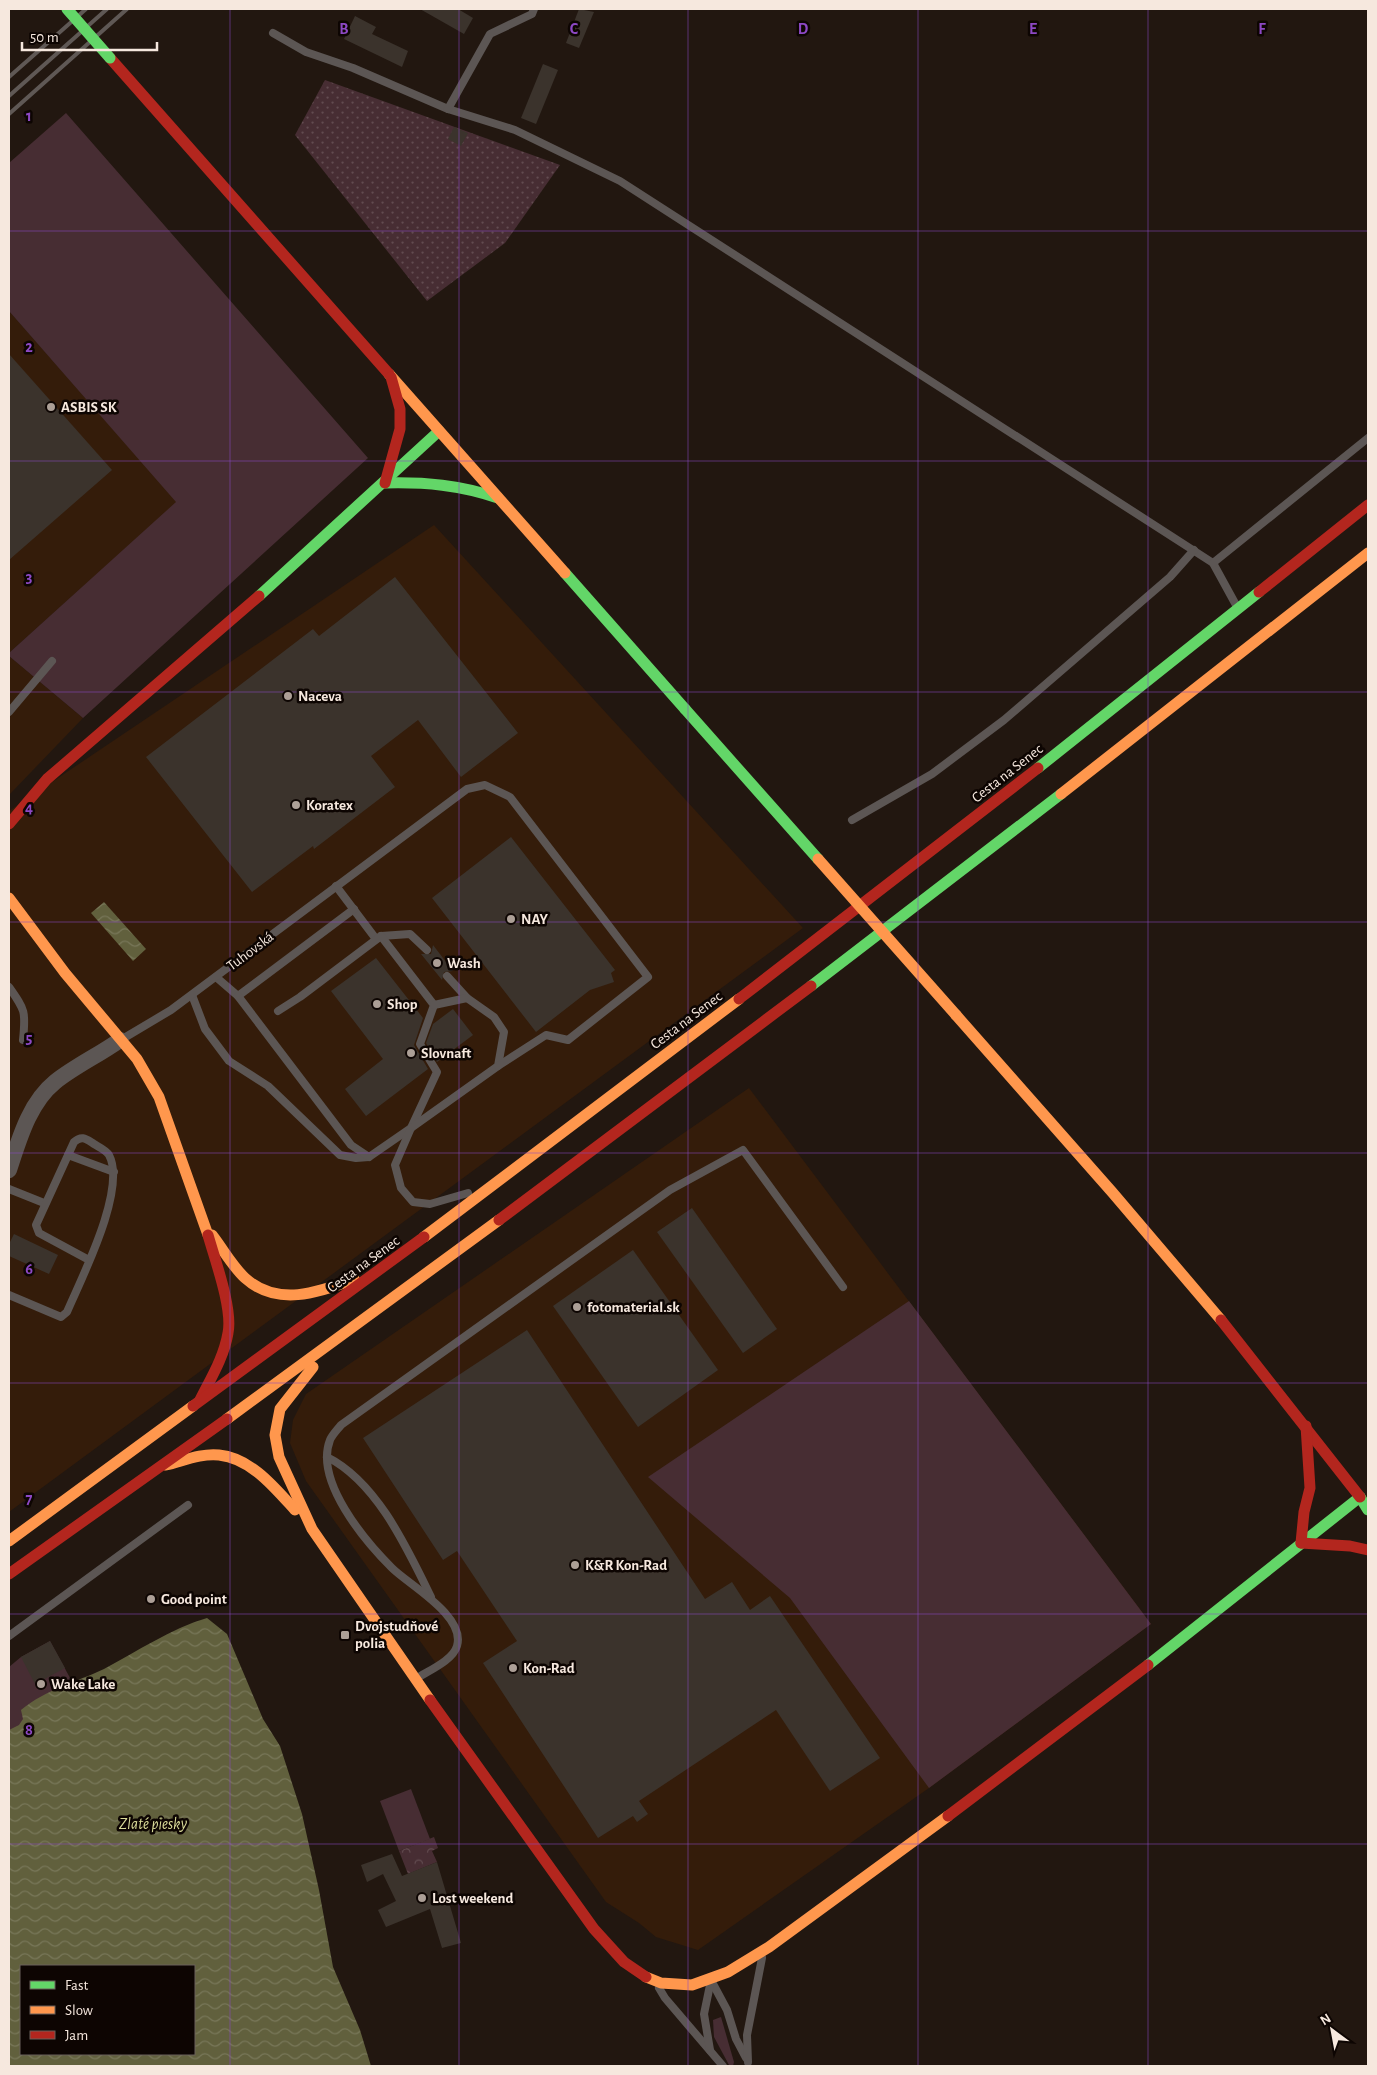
<svg xmlns="http://www.w3.org/2000/svg" width="1377" height="2075" font-family="'Alegreya Sans',sans-serif">
  <style>
    .built { fill: #341c0a }
    .grass { fill: #472d33 }
    .park { fill: url(#park-crowns) }
    .garden { fill: url(#garden-dots) }
    .water { fill: url(#water-waves); fill-rule: evenodd }
    .building { fill: #3b332c }
    .lines { fill: none; stroke-linecap: round; stroke-linejoin: round }
    .lane { stroke: #5c5654; stroke-width: 8 }
    .street { stroke: #5c5654; stroke-width: 16 }
    .fast { stroke: #63d668; stroke-width: 11 }
    .slow { stroke: #ff974d; stroke-width: 11 }
    .jam { stroke: #b3261e; stroke-width: 11 }
    .rail { stroke: #5f5855; stroke-width: 4 }
    .fast-bridge { stroke: #63d668; stroke-width: 11 }
    .slow-bridge { stroke: #ff974d; stroke-width: 11 }
    .grid { fill: none; stroke: #8d48c4; stroke-width: 1; stroke-opacity: 0.55 }
    .poi-dot { fill: #ac9f96; stroke: #0d0502; stroke-width: 2 }
    .labels { text-anchor: middle; stroke-width: 5; stroke-linejoin: round; paint-order: stroke }
    .poi-label { font-size: 15px; font-weight: bold; fill: #f6e8de; stroke: #0d0502; text-anchor: start }
    .street-label { font-size: 15px; fill: #f6e8de; stroke: #0d0502 }
    .water-label { font-size: 16px; font-style: italic; fill: #dbdc9a; stroke: #0d0502 }
    .grid-label { font-size: 16px; text-anchor: middle; font-weight: bold; fill: #8d48c4; stroke: #0d0502; stroke-width: 5; stroke-linejoin: round; paint-order: stroke }
  </style>
  <defs>
    <pattern id="park-crowns" width="20" height="18" patternUnits="userSpaceOnUse" patternTransform="scale(1.25)"><rect width="20" height="18" fill="#472d33"/><path d="M2 6a3 3 0 1 1 6 0M12 15a3 3 0 1 1 6 0" fill="none" stroke="#624b50"/></pattern>
    <pattern id="garden-dots" width="8" height="8" patternUnits="userSpaceOnUse" patternTransform="scale(1.25)"><rect width="8" height="8" fill="#472d33"/><path d="M2 2h.1M6 6h.1" fill="none" stroke="#624b50" stroke-width="1.8" stroke-linecap="round"/></pattern>
    <pattern id="water-waves" width="16" height="10" patternUnits="userSpaceOnUse" patternTransform="scale(1.25)"><rect width="16" height="10" fill="#61603d"/><path d="M0 5q4-4 8 0t8 0" fill="none" stroke="#787759"/></pattern>
  </defs>
  <rect width="100%" height="100%" fill="#221710"/>
  <g class="built">
    <path d="M 9,311 L 177,502 L 9,653 Z"/>
    <path d="M 434,525 L 803,928 L 9,1512 L 9,811 Z"/>
    <path d="M 9,656 L 83,718 L 9,795 Z"/>
    <path d="M 749,1088 L 1151,1624 L 929,1788 L 698,1950 L 656,1937 L 639,1923 L 606,1902 L 306,1481 L 290,1443 L 293,1420 L 306,1394 Z"/>
  </g>
  <g class="grass">
    <path d="M 66,113 L 368,458 L 83,718 L 9,656 L 9,653 L 176,502 L 9,311 L 9,163 Z"/>
    <path d="M 909,1301 L 1151,1624 L 929,1788 L 790,1598 L 648,1477 Z"/>
    <path d="M 50,1641 L 82,1700 L 9,1743 L 9,1667 L 21,1657 Z"/>
    <path d="M 411,1789 L 430,1839 L 399,1851 L 380,1801 Z"/>
    <path d="M 721,2017 L 734,2062 L 733,2066 L 729,2065 L 714,2037 L 713,2020 Z"/>
  </g>
  <path class="park" d="M 434,1837 L 438,1848 L 432,1851 L 437,1862 L 408,1874 L 399,1851 Z"/>
  <path class="garden" d="M 325,80 L 560,165 L 505,243 L 427,301 L 295,135 Z"/>
  <g class="water">
    <path d="M 104,902 L 146,949 L 133,961 L 91,913 Z"/>
    <path d="M 207,1618 L 227,1634 L 263,1719 L 280,1746 L 302,1814 L 319,1890 L 333,1967 L 360,2030 L 371,2066 L 9,2066 L 9,1730 L 19,1725 L 23,1719 L 21,1710 C 47,1689 74,1683 104,1669 C 138,1651 170,1629 207,1618 ZM 21,1966 L 194,1966 L 194,2054 L 21,2054 Z"/>
  </g>
  <g class="building">
    <path d="M 420,9 L 458,9 L 473,18 L 464,34 Z"/>
    <path d="M 579,9 L 594,12 L 579,48 L 566,43 Z"/>
    <path d="M 355,16 L 376,27 L 372,34 L 408,51 L 402,67 L 344,39 Z"/>
    <path d="M 543,64 L 558,70 L 536,124 L 521,118 Z"/>
    <path d="M 454,127 L 468,133 L 461,146 L 448,139 Z"/>
    <path d="M 9,354 L 112,470 L 9,560 Z"/>
    <path d="M 395,577 L 518,733 L 461,777 L 418,720 L 371,756 L 395,787 L 314,849 L 313,846 L 252,892 L 146,757 L 313,629 L 319,636 Z"/>
    <path d="M 511,837 L 615,970 L 611,973 L 614,982 L 590,990 L 536,1032 L 432,898 Z"/>
    <path d="M 433,945 L 453,971 L 444,972 L 442,980 L 421,954 L 431,954 Z"/>
    <path d="M 376,958 L 423,1018 L 414,1045 L 428,1069 L 366,1116 L 345,1089 L 383,1059 L 331,991 Z"/>
    <path d="M 453,1009 L 473,1035 L 437,1062 L 426,1043 L 433,1024 Z"/>
    <path d="M 692,1208 L 777,1329 L 743,1353 L 657,1232 Z"/>
    <path d="M 14,1234 L 58,1255 L 49,1274 L 9,1256 L 9,1244 Z"/>
    <path d="M 633,1250 L 718,1370 L 638,1427 L 553,1306 Z"/>
    <path d="M 527,1330 L 705,1599 L 732,1582 L 750,1610 L 770,1596 L 880,1758 L 830,1791 L 776,1710 L 639,1801 L 648,1814 L 637,1822 L 633,1816 L 598,1838 L 483,1663 L 517,1641 L 457,1551 L 443,1560 L 363,1438 Z"/>
    <path d="M 50,1641 L 65,1668 L 35,1684 L 21,1657 Z"/>
    <path d="M 392,1854 L 402,1876 L 437,1862 L 461,1943 L 442,1948 L 430,1909 L 386,1927 L 378,1910 L 396,1901 L 383,1874 L 367,1882 L 361,1865 Z"/>
  </g>
  <g class="lines">
    <g class="lane">
      <path d="M 273,33 L 306,52 L 353,68 L 448,109 L 515,130 L 620,181 L 1213,563 L 1236,605"/>
      <path d="M 448,109 L 490,34 L 532,14 L 534,9"/>
      <path d="M 1213,563 L 1368,438"/>
      <path d="M 9,712 L 52,661"/>
      <path d="M 852,820 L 932,774 L 1004,720 L 1170,577 L 1194,550"/>
      <path d="M 336,886 L 376,939"/>
      <path d="M 381,936 L 410,934 L 427,950"/>
      <path d="M 447,976 L 467,998"/>
      <path d="M 216,977 L 238,996 L 354,909"/>
      <path d="M 9,987 C 25,1010 26,1011 23,1040"/>
      <path d="M 192,995 L 205,1029 L 229,1061 L 268,1086 L 340,1155 L 356,1158 L 369,1157 L 411,1128 L 437,1072 L 420,1044 L 434,1005 L 381,936 L 300,997 L 278,1011"/>
      <path d="M 238,996 L 351,1145 L 369,1157"/>
      <path d="M 434,1005 L 467,998 L 494,1017 L 504,1032 L 498,1066 L 411,1128 L 395,1165 L 401,1188 L 413,1202 L 430,1204 L 468,1193"/>
      <path d="M 124,1038 L 171,1010 L 467,789 L 485,785 L 510,797 L 648,977 L 568,1040 L 546,1035 L 498,1066"/>
      <path d="M 68,1155 L 114,1172"/>
      <path d="M 9,1189 L 44,1203"/>
      <path d="M 9,1295 L 61,1317 L 67,1312 C 82,1277 127,1189 109,1155 C 106,1150 99,1147 94,1144 C 86,1139 82,1135 74,1142 L 36,1225 L 39,1233 L 89,1260"/>
      <path d="M 327,1457 C 377,1482 407,1548 431,1597"/>
      <path d="M 9,1636 L 188,1505"/>
      <path d="M 419,1677 C 430,1670 453,1660 457,1646 C 466,1616 409,1585 392,1568 C 365,1541 314,1481 330,1440 C 332,1435 338,1429 341,1425 L 670,1190 L 743,1150 L 843,1287"/>
      <path d="M 712,1982 L 727,2010 L 736,2039 L 746,2058"/>
      <path d="M 659,1988 L 665,1998 L 723,2066"/>
      <path d="M 710,2050 L 704,2014 L 710,1985"/>
      <path d="M 748,2062 L 747,2035 L 762,1958"/>
    </g>
    <path class="street" d="M 9,1170 C 19,1140 29,1103 55,1082 C 75,1066 99,1055 120,1040"/>
    <g class="fast">
      <path d="M 385,483 C 425,482 460,485 498,498"/>
      <path d="M 565,573 L 685,709"/>
      <path d="M 259,596 L 439,431"/>
      <path d="M 1038,768 L 1259,592"/>
      <path d="M 811,986 L 1061,794"/>
      <path d="M 1360,1497 L 1368,1510"/>
      <path d="M 1148,1665 L 1360,1497"/>
    </g>
    <g class="slow">
      <path d="M 389,374 L 565,573"/>
      <path d="M 1061,794 L 1368,553"/>
      <path d="M 9,898 L 65,973 L 137,1059 L 159,1097 L 208,1235"/>
      <path d="M 956,1015 L 1112,1192 L 1221,1320"/>
      <path d="M 212,1235 C 223,1249 232,1266 245,1278 C 277,1307 318,1293 354,1279"/>
      <path d="M 424,1237 L 739,999"/>
      <path d="M 313,1367 L 280,1409 L 275,1435 L 279,1457 L 312,1529 L 430,1700"/>
      <path d="M 227,1419 L 499,1220"/>
      <path d="M 166,1465 C 183,1461 201,1453 219,1455 C 251,1458 275,1488 295,1510"/>
      <path d="M 9,1541 L 193,1406"/>
      <path d="M 646,1977 L 661,1983 L 692,1985 L 728,1972 L 769,1947 L 948,1816"/>
    </g>
    <g class="jam">
      <path d="M 110,58 L 389,374"/>
      <path d="M 385,483 L 400,429 L 400,409 L 391,377"/>
      <path d="M 1259,592 L 1368,505"/>
      <path d="M 9,824 L 47,779 L 259,596"/>
      <path d="M 739,999 L 1038,768"/>
      <path d="M 499,1220 L 811,986"/>
      <path d="M 1221,1320 L 1360,1497"/>
      <path d="M 200,1400 C 211,1378 224,1357 228,1333 C 233,1309 215,1260 208,1235"/>
      <path d="M 193,1406 L 424,1237"/>
      <path d="M 1301,1543 L 1304,1512 L 1310,1488 L 1306,1426"/>
      <path d="M 1301,1543 L 1350,1546 L 1368,1550"/>
      <path d="M 9,1574 L 227,1419"/>
      <path d="M 430,1700 L 594,1929 L 624,1962 L 646,1977"/>
      <path d="M 948,1816 L 1148,1665"/>
    </g>
    <g class="rail">
      <path d="M 9,77 L 86,9"/>
      <path d="M 9,96 L 107,9"/>
      <path d="M 9,114 L 127,9"/>
    </g>
    <g class="fast-bridge">
      <path d="M 67,9 L 110,58"/>
      <path d="M 685,709 L 818,859"/>
    </g>
    <path class="slow-bridge" d="M 818,859 L 956,1015"/>
  </g>
  <path class="grid" d="M 230,9 L 230,2066M 459,9 L 459,2066M 688,9 L 688,2066M 918,9 L 918,2066M 1148,9 L 1148,2066M 9,231 L 1368,231M 9,461 L 1368,461M 9,692 L 1368,692M 9,922 L 1368,922M 9,1153 L 1368,1153M 9,1383 L 1368,1383M 9,1614 L 1368,1614M 9,1844 L 1368,1844"/>
  <g class="poi-dot">
    <circle cx="51" cy="407" r="5"/>
    <circle cx="288" cy="696" r="5"/>
    <circle cx="296" cy="805" r="5"/>
    <circle cx="511" cy="919" r="5"/>
    <circle cx="437" cy="963" r="5"/>
    <circle cx="377" cy="1004" r="5"/>
    <circle cx="411" cy="1053" r="5"/>
    <circle cx="577" cy="1307" r="5"/>
    <circle cx="575" cy="1565" r="5"/>
    <circle cx="151" cy="1599" r="5"/>
    <rect x="340" y="1630" width="10" height="10" rx="2.5"/>
    <circle cx="513" cy="1668" r="5"/>
    <circle cx="41" cy="1684" r="5"/>
    <circle cx="422" cy="1898" r="5"/>
  </g>
  <g class="labels">
    <g class="poi-label">
      <text x="61" y="412">ASBIS SK</text>
      <text x="298" y="701">Naceva</text>
      <text x="306" y="810">Koratex</text>
      <text x="521" y="924">NAY</text>
      <text x="447" y="968">Wash</text>
      <text x="387" y="1009">Shop</text>
      <text x="421" y="1058">Slovnaft</text>
      <text x="587" y="1312">fotomaterial.sk</text>
      <text x="585" y="1570">K&amp;R Kon-Rad</text>
      <text x="161" y="1604">Good point</text>
      <text x="355" y="1631">Dvojstudňové<tspan x="355" dy="17">polia</tspan></text>
      <text x="523" y="1673">Kon-Rad</text>
      <text x="51" y="1689">Wake Lake</text>
      <text x="432" y="1903">Lost weekend</text>
    </g>
    <g class="street-label">
      <text transform="translate(1007 773) rotate(-38)" y="5">Cesta na Senec</text>
      <text transform="translate(250 951) rotate(-37)" y="5">Tuhovská</text>
      <text transform="translate(686 1020) rotate(-37)" y="5">Cesta na Senec</text>
      <text transform="translate(363 1264) rotate(-36)" y="5">Cesta na Senec</text>
    </g>
    <g class="water-label">
      <text x="153" y="1829">Zlaté piesky</text>
    </g>
  </g>
  <g class="grid-label">
    <text x="344" y="34">B</text>
    <text x="574" y="34">C</text>
    <text x="803" y="34">D</text>
    <text x="1033" y="34">E</text>
    <text x="1262" y="34">F</text>
    <text x="29" y="121">1</text>
    <text x="29" y="352">2</text>
    <text x="29" y="582">3</text>
    <text x="29" y="813">4</text>
    <text x="29" y="1043">5</text>
    <text x="29" y="1274">6</text>
    <text x="29" y="1504">7</text>
    <text x="29" y="1735">8</text>
  </g>
  <rect width="1377" height="2075" fill="none" stroke="#f6e8de" stroke-width="20"/>
  <rect x="20" y="1965" width="175" height="90" fill="#0d0502" stroke="#6a605a"/>
  <rect x="30" y="1981" width="25" height="8" fill="#63d668" stroke="#6a605a"/>
  <text x="65" y="1990" font-size="15" fill="#f6e8de">Fast</text>
  <rect x="30" y="2006" width="25" height="8" fill="#ff974d" stroke="#6a605a"/>
  <text x="65" y="2015" font-size="15" fill="#f6e8de">Slow</text>
  <rect x="30" y="2031" width="25" height="8" fill="#b3261e" stroke="#6a605a"/>
  <text x="65" y="2040" font-size="15" fill="#f6e8de">Jam</text>
  <g transform="translate(1332 2030) rotate(328)" stroke="#0d0502" stroke-width="4" paint-order="stroke">
  <path d="M0-4L9 19L0 12L-9 19Z" fill="#f6e8de"/>
  <text y="-8" font-size="14" font-weight="bold" text-anchor="middle" fill="#f6e8de">N</text>
  </g>
  <path d="M22 42v8h135v-8" fill="none" stroke="#f6e8de" stroke-width="2.5"/>
  <text x="30" y="42" font-size="15" fill="#f6e8de" stroke="#0d0502" stroke-width="4" paint-order="stroke">50 m</text>
</svg>
